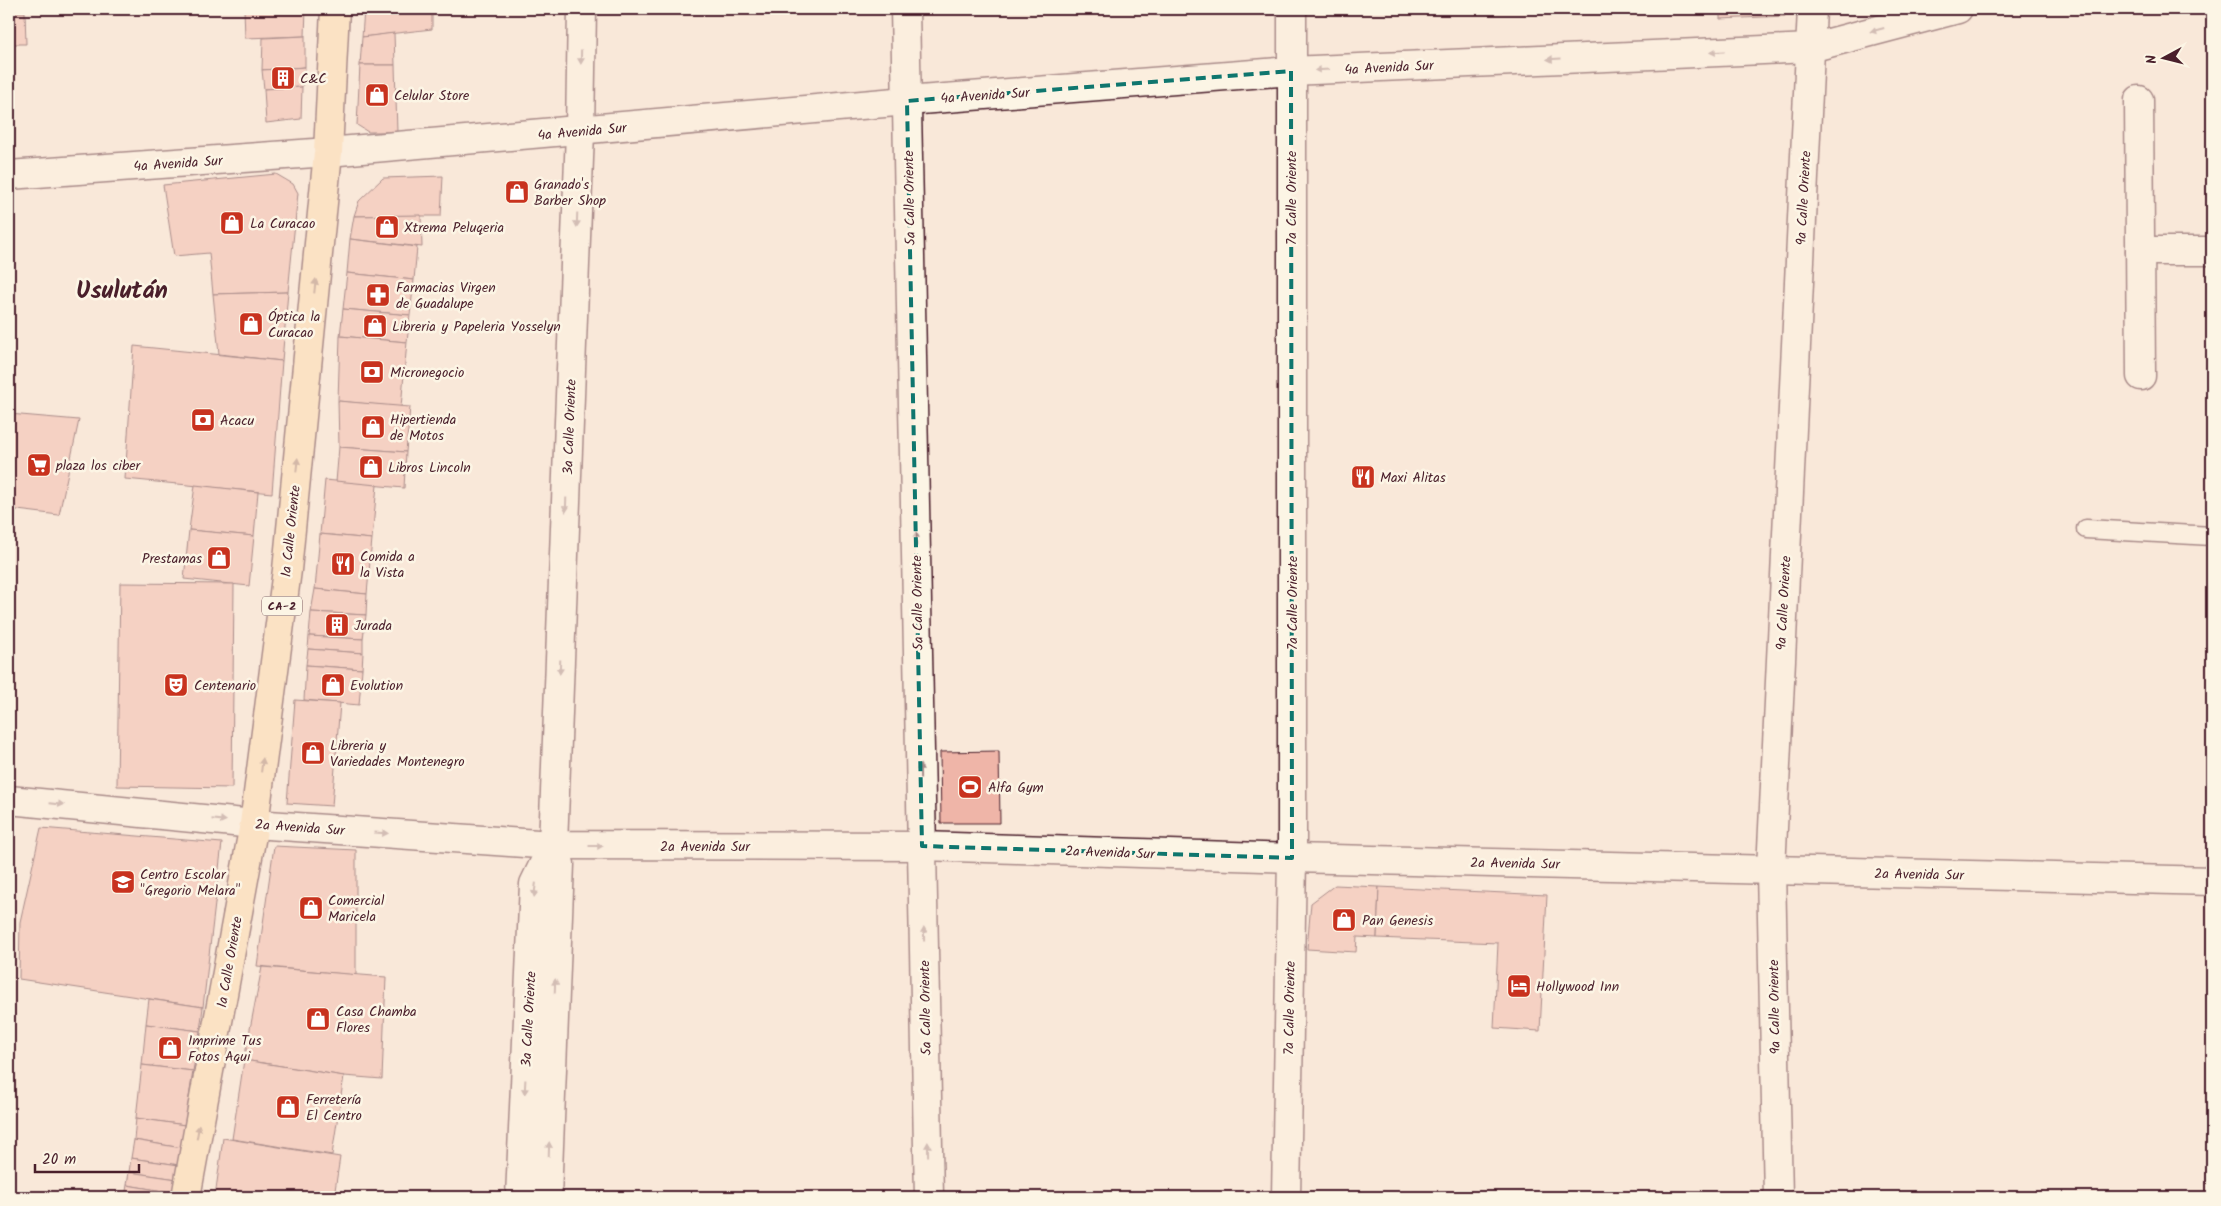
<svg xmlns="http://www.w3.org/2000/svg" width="2221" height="1206" font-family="Kalam,sans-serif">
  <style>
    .building { fill: #efb5a8; stroke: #4a1f2b }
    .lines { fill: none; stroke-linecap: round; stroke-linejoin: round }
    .lane-casing { stroke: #4a1f2b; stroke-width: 21 }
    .street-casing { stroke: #4a1f2b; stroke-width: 31 }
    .secondary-casing { stroke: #4a1f2b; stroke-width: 31 }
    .primary-casing { stroke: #4a1f2b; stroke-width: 31 }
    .lane { stroke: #fcf5e5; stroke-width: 18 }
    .street { stroke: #fcf5e5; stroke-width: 28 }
    .secondary { stroke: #fcf5e5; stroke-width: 28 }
    .primary { stroke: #fddcac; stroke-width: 28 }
    .oneway { fill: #a38a88 }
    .oneway2 { fill: #a47e6c }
    .marked { fill: none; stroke: #0f766e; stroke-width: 4; stroke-dasharray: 10 6; stroke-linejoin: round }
    .labels { text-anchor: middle; stroke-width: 5; stroke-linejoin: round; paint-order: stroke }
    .shield { fill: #fcf5e5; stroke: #7f5f63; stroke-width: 1 }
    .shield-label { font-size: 12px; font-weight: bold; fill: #4a1f2b }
    .street-label { font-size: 14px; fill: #4a1f2b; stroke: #fcf5e5 }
    .poi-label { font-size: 14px; fill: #4a1f2b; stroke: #fcf5e5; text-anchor: start }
    .town-label { font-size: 24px; font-weight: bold; fill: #4a1f2b; stroke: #fcf5e5 }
  </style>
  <rect width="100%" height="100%" fill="#f9e8d9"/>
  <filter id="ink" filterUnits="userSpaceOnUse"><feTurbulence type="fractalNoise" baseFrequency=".02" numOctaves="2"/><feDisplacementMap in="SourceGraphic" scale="10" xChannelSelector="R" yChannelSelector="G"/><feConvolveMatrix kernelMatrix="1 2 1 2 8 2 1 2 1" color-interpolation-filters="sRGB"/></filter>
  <g filter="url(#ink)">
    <g class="building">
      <path d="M 244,9 L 306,9 L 305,36 L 245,38 Z"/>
      <path d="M 364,9 L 432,9 L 432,29 L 362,37 Z"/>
      <path d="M 1720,9 L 1784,9 L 1785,16 L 1720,19 Z"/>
      <path d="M 9,12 L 25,12 L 26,44 L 9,44 Z"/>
      <path d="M 394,33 L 395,65 L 360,65 L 362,37 Z"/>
      <path d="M 305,36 L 305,67 L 262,70 L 263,38 Z"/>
      <path d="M 360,65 L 395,65 L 397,132 L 368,132 L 357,125 Z"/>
      <path d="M 305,67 L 302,87 L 264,89 L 262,70 Z"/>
      <path d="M 302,87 L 301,119 L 266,123 L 264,89 Z"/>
      <path d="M 276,174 L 293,184 L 298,193 L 288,292 L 213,294 L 209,253 L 174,256 L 163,185 Z"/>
      <path d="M 443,176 L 441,216 L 354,216 L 359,201 L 383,178 Z"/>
      <path d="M 421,215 L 422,247 L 350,239 L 354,216 Z"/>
      <path d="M 350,239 L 417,247 L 414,280 L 347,273 Z"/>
      <path d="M 347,273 L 414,280 L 410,315 L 343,309 Z"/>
      <path d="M 288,292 L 282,361 L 219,354 L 213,294 Z"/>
      <path d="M 343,309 L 410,315 L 407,342 L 340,336 Z"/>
      <path d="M 340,336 L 407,342 L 401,407 L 338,401 Z"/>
      <path d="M 134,346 L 282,361 L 272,493 L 125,479 Z"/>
      <path d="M 338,401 L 410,407 L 406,452 L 339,447 Z"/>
      <path d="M 9,414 L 79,420 L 59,515 L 9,509 Z"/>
      <path d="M 339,447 L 406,452 L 404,488 L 336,482 Z"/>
      <path d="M 325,480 L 377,485 L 372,539 L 320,534 Z"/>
      <path d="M 195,485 L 258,492 L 254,536 L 189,530 Z"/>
      <path d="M 189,530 L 254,536 L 249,586 L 184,579 Z"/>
      <path d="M 320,534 L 372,539 L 367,594 L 315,589 Z"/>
      <path d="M 120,583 L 234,584 L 232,788 L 117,786 Z"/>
      <path d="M 315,589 L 367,594 L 366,615 L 311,612 Z"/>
      <path d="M 311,612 L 366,615 L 363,639 L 309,636 Z"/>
      <path d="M 309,636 L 363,639 L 363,653 L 308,649 Z"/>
      <path d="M 308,649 L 363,653 L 362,669 L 306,665 Z"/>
      <path d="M 306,665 L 362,669 L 359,705 L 304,700 Z"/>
      <path d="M 295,700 L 340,703 L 332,806 L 287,803 Z"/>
      <path d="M 999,751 L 1000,823 L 941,823 L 940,752 Z"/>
      <path d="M 41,828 L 222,843 L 203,1007 L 19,979 L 20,922 Z"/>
      <path d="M 274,846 L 356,850 L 356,975 L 257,966 Z"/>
      <path d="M 1335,885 L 1379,887 L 1377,938 L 1357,937 L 1356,952 L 1307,949 L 1311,903 Z"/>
      <path d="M 1379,887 L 1547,895 L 1540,1031 L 1494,1028 L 1498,943 L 1377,938 Z"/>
      <path d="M 262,967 L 386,977 L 382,1079 L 344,1076 L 244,1060 Z"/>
      <path d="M 149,999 L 203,1007 L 200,1031 L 146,1024 Z"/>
      <path d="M 146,1024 L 200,1031 L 193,1071 L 142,1065 Z"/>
      <path d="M 244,1060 L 344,1076 L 332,1155 L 232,1139 Z"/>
      <path d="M 142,1065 L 193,1071 L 185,1125 L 136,1118 Z"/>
      <path d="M 136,1118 L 185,1125 L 182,1148 L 134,1140 Z"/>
      <path d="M 223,1138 L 340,1157 L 334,1197 L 215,1197 Z"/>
      <path d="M 134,1140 L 182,1148 L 179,1165 L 131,1158 Z"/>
      <path d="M 131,1158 L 179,1165 L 177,1179 L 129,1172 Z"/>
      <path d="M 129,1172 L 177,1179 L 175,1193 L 127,1185 Z"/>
      <path d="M 127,1185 L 175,1193 L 174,1197 L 125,1197 Z"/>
    </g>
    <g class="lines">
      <defs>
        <path id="lane" d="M 2086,529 L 2212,536"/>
        <g id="street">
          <path d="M 2139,100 L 2141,376"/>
          <path d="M 9,175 L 328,152 L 907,101 L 1291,71 L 1810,48 L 1958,9"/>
          <path d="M 2140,251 L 2212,251"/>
          <path d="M 1771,870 L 1812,9"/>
          <path d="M 520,1197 L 534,884 L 553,845"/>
          <path d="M 547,1197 L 560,864 L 553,845 L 580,132 L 582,9"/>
          <path d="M 1286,1197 L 1292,858 L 1292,9"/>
        </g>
        <g id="secondary">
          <path d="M 905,9 L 929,1197"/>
          <path d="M 9,800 L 254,824 L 553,845 L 922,846 L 1292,858 L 2212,881"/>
          <path d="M 1771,870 L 1778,1197"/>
        </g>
        <path id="primary" d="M 186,1197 L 254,824 L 287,570 L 328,152 L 335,9"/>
      </defs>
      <use href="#lane" class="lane-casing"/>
      <use href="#street" class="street-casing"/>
      <use href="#secondary" class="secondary-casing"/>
      <use href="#primary" class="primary-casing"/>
      <use href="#lane" class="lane"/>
      <use href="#street" class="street"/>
      <use href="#secondary" class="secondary"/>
      <use href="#primary" class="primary"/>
    </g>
    <defs><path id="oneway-solid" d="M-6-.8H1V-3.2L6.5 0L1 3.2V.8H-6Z" transform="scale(1.25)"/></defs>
    <g class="oneway">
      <use href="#oneway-solid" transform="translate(1877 30) rotate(165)"/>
      <use href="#oneway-solid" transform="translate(1717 52) rotate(177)"/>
      <use href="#oneway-solid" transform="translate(581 57) rotate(91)"/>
      <use href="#oneway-solid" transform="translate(1554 59) rotate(177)"/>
      <use href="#oneway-solid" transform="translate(1322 70) rotate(177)"/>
      <use href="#oneway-solid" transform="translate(577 220) rotate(92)"/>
      <use href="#oneway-solid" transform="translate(566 505) rotate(92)"/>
      <use href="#oneway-solid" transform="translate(916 539) rotate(-91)"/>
      <use href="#oneway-solid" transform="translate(560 667) rotate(92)"/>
      <use href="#oneway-solid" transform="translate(920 771) rotate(-91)"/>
      <use href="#oneway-solid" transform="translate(57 804) rotate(6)"/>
      <use href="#oneway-solid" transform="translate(219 820) rotate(6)"/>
      <use href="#oneway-solid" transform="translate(381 833) rotate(4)"/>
      <use href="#oneway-solid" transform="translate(596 846)"/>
      <use href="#oneway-solid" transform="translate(535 890) rotate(97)"/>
      <use href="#oneway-solid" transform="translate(924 934) rotate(-91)"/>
      <use href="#oneway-solid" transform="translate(555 986) rotate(-88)"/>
      <use href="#oneway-solid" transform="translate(525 1087) rotate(93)"/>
      <use href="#oneway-solid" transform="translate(549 1149) rotate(-88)"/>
      <use href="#oneway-solid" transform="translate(928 1149) rotate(-91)"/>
    </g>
    <g class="oneway2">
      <use href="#oneway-solid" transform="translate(315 286) rotate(-84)"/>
      <use href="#oneway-solid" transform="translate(297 465) rotate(-84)"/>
      <use href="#oneway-solid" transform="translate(262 765) rotate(-83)"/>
      <use href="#oneway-solid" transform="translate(198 1132) rotate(-80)"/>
    </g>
  </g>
  <path d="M0 0H2221V1206H0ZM 1291,71 L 1292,858 L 922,846 L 907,101 Z" fill="#f9e8d9" fill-opacity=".55" fill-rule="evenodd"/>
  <path class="marked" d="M 1291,71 L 1292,858 L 922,846 L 907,101 Z"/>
  <defs>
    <symbol id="building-square" viewBox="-11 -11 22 22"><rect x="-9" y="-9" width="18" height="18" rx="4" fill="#c8321e" stroke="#fcf5e5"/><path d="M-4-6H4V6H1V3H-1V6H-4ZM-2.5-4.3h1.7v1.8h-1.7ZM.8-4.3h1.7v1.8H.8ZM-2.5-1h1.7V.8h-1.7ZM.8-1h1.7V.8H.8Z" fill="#fff"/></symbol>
    <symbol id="shop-square" viewBox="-11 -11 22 22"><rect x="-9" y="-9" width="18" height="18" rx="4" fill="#c8321e" stroke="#fcf5e5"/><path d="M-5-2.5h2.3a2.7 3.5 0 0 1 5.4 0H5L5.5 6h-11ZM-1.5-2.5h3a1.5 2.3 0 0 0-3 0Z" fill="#fff"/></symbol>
    <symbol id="pharmacy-square" viewBox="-11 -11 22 22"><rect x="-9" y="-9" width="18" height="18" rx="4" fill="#c8321e" stroke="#fcf5e5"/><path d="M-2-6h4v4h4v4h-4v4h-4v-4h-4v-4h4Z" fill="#fff"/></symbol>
    <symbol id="bank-square" viewBox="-11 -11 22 22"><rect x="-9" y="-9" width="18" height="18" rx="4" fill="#c8321e" stroke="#fcf5e5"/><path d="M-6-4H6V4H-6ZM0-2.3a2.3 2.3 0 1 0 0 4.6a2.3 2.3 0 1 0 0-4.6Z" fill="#fff"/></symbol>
    <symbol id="supermarket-square" viewBox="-11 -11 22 22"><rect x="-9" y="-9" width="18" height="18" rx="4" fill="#c8321e" stroke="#fcf5e5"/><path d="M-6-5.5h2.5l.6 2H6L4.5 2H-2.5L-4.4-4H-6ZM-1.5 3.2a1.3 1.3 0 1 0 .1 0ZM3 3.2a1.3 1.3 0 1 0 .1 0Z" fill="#fff"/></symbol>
    <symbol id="restaurant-square" viewBox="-11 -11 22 22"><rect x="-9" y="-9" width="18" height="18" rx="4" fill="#c8321e" stroke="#fcf5e5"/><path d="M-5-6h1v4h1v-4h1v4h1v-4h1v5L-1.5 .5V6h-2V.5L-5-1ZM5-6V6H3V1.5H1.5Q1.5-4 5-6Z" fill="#fff"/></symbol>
    <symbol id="theatre-square" viewBox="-11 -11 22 22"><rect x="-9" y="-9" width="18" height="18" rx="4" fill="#c8321e" stroke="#fcf5e5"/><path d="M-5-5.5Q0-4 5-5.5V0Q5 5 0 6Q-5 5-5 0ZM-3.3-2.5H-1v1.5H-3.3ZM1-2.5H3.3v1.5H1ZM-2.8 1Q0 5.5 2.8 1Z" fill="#fff"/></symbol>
    <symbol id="stadium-square" viewBox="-11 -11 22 22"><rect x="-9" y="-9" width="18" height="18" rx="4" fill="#c8321e" stroke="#fcf5e5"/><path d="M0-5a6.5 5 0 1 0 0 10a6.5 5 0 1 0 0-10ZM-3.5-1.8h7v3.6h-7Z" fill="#fff"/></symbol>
    <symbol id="school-square" viewBox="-11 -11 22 22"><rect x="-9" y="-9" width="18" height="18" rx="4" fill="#c8321e" stroke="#fcf5e5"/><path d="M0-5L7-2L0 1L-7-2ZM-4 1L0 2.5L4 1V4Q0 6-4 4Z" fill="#fff"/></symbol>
    <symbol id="hotel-square" viewBox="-11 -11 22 22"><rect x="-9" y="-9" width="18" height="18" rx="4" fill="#c8321e" stroke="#fcf5e5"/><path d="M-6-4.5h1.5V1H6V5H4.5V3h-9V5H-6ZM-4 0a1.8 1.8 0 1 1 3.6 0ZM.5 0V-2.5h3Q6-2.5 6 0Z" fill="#fff"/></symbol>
  </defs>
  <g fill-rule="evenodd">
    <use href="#building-square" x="269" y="64" width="28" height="28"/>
    <use href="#shop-square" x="363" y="81" width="28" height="28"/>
    <use href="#shop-square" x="503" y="178" width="28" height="28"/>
    <use href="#shop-square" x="218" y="209" width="28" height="28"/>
    <use href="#shop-square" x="373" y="213" width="28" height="28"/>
    <use href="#pharmacy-square" x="364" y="281" width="28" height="28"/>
    <use href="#shop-square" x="237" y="310" width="28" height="28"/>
    <use href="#shop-square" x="361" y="312" width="28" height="28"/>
    <use href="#bank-square" x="358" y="358" width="28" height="28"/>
    <use href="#bank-square" x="189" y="406" width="28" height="28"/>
    <use href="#shop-square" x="359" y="413" width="28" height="28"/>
    <use href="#supermarket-square" x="25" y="451" width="28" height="28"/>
    <use href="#shop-square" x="357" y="453" width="28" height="28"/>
    <use href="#restaurant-square" x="1349" y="463" width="28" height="28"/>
    <use href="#shop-square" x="205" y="544" width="28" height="28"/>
    <use href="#restaurant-square" x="329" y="550" width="28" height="28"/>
    <use href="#building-square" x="323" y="611" width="28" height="28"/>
    <use href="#theatre-square" x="162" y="671" width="28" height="28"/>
    <use href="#shop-square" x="319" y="671" width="28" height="28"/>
    <use href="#shop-square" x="299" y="739" width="28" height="28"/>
    <use href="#stadium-square" x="956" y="773" width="28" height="28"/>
    <use href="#school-square" x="109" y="868" width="28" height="28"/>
    <use href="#shop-square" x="297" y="894" width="28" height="28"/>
    <use href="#shop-square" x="1330" y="906" width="28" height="28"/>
    <use href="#hotel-square" x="1505" y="972" width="28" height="28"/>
    <use href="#shop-square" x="304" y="1005" width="28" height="28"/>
    <use href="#shop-square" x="156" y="1034" width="28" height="28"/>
    <use href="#shop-square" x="274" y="1093" width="28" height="28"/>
  </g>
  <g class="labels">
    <rect class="shield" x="262" y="596.5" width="40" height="19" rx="4"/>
    <g class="shield-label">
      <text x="282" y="610">CA-2</text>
    </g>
    <g class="street-label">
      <text transform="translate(1389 67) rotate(-3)" y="5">4a Avenida Sur</text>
      <text transform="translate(985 95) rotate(-4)" y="5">4a Avenida Sur</text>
      <text transform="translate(582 131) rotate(-5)" y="5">4a Avenida Sur</text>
      <text transform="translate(178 163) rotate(-4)" y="5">4a Avenida Sur</text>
      <text transform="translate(909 198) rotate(-91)" y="5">5a Calle Oriente</text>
      <text transform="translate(1291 198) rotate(-90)" y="5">7a Calle Oriente</text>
      <text transform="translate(1803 198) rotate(-87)" y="5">9a Calle Oriente</text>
      <text transform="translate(569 427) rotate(-88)" y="5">3a Calle Oriente</text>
      <text transform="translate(290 531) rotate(-84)" y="5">1a Calle Oriente</text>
      <text transform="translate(917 603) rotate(-91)" y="5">5a Calle Oriente</text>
      <text transform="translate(1292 603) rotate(-90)" y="5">7a Calle Oriente</text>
      <text transform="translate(1783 603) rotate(-87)" y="5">9a Calle Oriente</text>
      <text transform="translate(300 827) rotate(4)" y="5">2a Avenida Sur</text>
      <text x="705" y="851">2a Avenida Sur</text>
      <text transform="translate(1110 852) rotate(2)" y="5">2a Avenida Sur</text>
      <text transform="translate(1515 863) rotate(1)" y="5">2a Avenida Sur</text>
      <text transform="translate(1919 874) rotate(1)" y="5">2a Avenida Sur</text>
      <text transform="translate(229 962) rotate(-80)" y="5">1a Calle Oriente</text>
      <text transform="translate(1774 1007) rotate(-91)" y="5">9a Calle Oriente</text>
      <text transform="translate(925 1008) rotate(-91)" y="5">5a Calle Oriente</text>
      <text transform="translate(1289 1008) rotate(-89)" y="5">7a Calle Oriente</text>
      <text transform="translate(528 1019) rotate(-87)" y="5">3a Calle Oriente</text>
    </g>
    <g class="poi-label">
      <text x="300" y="83">C&amp;C</text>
      <text x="394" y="100">Celular Store</text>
      <text x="534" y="189">Granado's<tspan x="534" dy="16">Barber Shop</tspan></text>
      <text x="250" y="228">La Curacao</text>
      <text x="404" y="232">Xtrema Peluqeria</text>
      <text x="396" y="292">Farmacias Virgen<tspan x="396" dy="16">de Guadalupe</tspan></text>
      <text x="268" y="321">Óptica la<tspan x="268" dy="16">Curacao</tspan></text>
      <text x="392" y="331">Libreria y Papeleria Yosselyn</text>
      <text x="390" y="377">Micronegocio</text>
      <text x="390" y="424">Hipertienda<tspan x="390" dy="16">de Motos</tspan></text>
      <text x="220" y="425">Acacu</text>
      <text x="56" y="470">plaza los ciber</text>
      <text x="388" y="472">Libros Lincoln</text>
      <text x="1380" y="482">Maxi Alitas</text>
      <text x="360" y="561">Comida a<tspan x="360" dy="16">la Vista</tspan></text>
      <text x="202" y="563" text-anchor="end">Prestamas</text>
      <text x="354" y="630">Jurada</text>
      <text x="194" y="690">Centenario</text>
      <text x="350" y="690">Evolution</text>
      <text x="330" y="750">Libreria y<tspan x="330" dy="16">Variedades Montenegro</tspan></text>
      <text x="988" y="792">Alfa Gym</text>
      <text x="140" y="879">Centro Escolar<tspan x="140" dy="16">"Gregorio Melara"</tspan></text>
      <text x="328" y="905">Comercial<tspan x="328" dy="16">Maricela</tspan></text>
      <text x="1362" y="925">Pan Genesis</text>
      <text x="1536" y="991">Hollywood Inn</text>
      <text x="336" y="1016">Casa Chamba<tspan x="336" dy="16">Flores</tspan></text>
      <text x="188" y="1045">Imprime Tus<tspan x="188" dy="16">Fotos Aqui</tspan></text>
      <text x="306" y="1104">Ferretería<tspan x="306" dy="16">El Centro</tspan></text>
    </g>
    <g class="town-label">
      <text x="122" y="298">Usulután</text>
    </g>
  </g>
  <rect width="2221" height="1206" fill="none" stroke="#fcf5e5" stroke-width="30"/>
  <rect x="15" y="15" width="2191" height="1176" fill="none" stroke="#4a1f2b" stroke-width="2" filter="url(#ink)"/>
  <g transform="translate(2164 58) rotate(263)" stroke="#fcf5e5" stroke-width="4" paint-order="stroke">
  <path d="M0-4L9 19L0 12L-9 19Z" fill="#4a1f2b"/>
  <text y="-8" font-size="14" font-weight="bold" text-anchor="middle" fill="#4a1f2b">N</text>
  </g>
  <path d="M35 1164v8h104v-8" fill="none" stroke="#4a1f2b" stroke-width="2.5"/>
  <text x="42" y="1164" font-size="15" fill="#4a1f2b" stroke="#fcf5e5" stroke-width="4" paint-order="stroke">20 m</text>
</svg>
